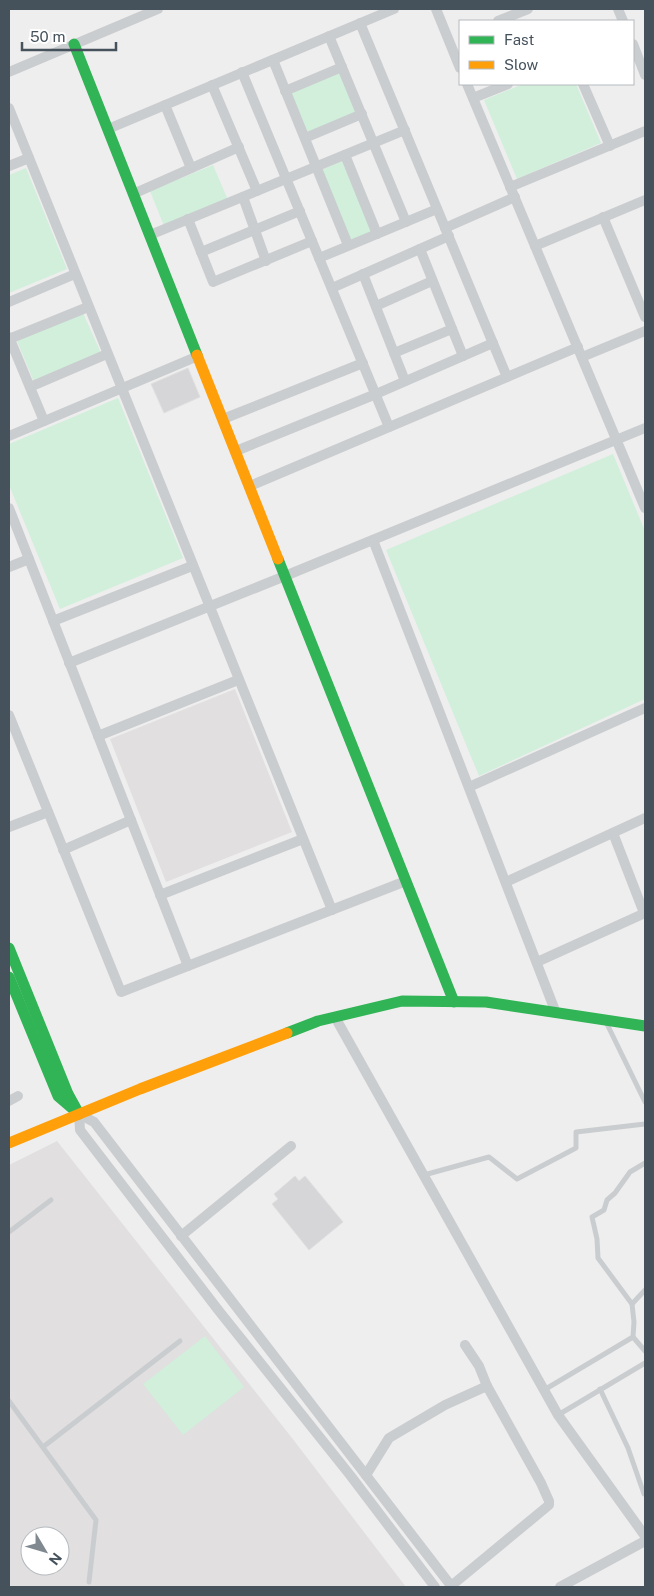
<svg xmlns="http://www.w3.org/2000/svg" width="654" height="1596" font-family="'Public Sans',sans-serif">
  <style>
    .education { fill: #e1dfe0; fill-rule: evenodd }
    .green { fill: #d1efdb }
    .building { fill: #d6d6d9; stroke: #e0e0e1 }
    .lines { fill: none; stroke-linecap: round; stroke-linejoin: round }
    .lane { stroke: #cacdcf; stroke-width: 5 }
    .street { stroke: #cacdcf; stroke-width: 10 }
    .fast { stroke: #30b455; stroke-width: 11 }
    .slow { stroke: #ff9f0a; stroke-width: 11 }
  </style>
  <rect width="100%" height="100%" fill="#efeeee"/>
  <g class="education">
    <path d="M 235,689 L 292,832 L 166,882 L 110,739 Z"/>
    <path d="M 57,1141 L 292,1438 L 406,1587 L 9,1587 L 9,1165 ZM 30,1536 L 60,1536 L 60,1566 L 30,1566 Z"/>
  </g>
  <g class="green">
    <path d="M 340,72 L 357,112 L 306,133 L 290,93 Z"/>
    <path d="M 523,84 L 576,84 L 601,143 L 517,179 L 484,100 Z"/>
    <path d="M 342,161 L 372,232 L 351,241 L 321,170 Z"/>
    <path d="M 213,165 L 228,200 L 164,226 L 150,191 Z"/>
    <path d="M 26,168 L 67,269 L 9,293 L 9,175 Z"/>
    <path d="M 83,313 L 101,353 L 34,382 L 17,341 Z"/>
    <path d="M 118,398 L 183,558 L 60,609 L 9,485 L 9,444 Z"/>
    <path d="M 613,454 L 645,531 L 645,699 L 479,776 L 386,550 Z"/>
    <path d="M 205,1336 L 244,1387 L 183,1435 L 143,1384 Z"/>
  </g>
  <g class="building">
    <path d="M 188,368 L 200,397 L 164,413 L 151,384 Z"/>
    <path d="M 295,1176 L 299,1181 L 305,1176 L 343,1222 L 309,1250 L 272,1204 L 278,1199 L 274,1194 Z"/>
  </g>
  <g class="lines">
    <g class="lane">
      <path d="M 607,1024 L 645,1102"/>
      <path d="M 645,1163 L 630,1172 L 615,1193 L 607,1200 L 604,1210 L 592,1217 L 597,1239 L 598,1258 L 632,1304 L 634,1322 L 633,1337 L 645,1351"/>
      <path d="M 424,1175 L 489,1157 L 517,1179 L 576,1148 L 576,1132 L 645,1124"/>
      <path d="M 9,1232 L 51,1200"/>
      <path d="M 632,1304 L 645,1290"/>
      <path d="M 600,1389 L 628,1448 L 644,1494"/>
      <path d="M 544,1390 L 633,1337"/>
      <path d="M 9,1401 L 96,1520 L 89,1582"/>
      <path d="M 558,1415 L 645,1363"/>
      <path d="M 43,1447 L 180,1341"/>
    </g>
    <g class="street">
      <path d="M 436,9 L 460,68"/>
      <path d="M 618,9 L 623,21"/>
      <path d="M 498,21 L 528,9"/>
      <path d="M 360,23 L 507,377"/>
      <path d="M 329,36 L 406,222"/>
      <path d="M 633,44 L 645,75"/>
      <path d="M 273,60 L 348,245"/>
      <path d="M 9,72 L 158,9"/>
      <path d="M 242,72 L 389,427"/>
      <path d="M 467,84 L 645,508"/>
      <path d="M 583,84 L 610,146"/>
      <path d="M 212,85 L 257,191"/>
      <path d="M 285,91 L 342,67"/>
      <path d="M 473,98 L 508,84"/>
      <path d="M 165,105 L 191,168"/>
      <path d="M 9,108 L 332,910"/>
      <path d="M 108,129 L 394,9"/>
      <path d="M 305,138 L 362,114"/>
      <path d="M 345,155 L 377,234"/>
      <path d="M 9,166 L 29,158"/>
      <path d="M 510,187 L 645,131"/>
      <path d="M 133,194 L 239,147"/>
      <path d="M 243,197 L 266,261"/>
      <path d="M 603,217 L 645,317"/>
      <path d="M 188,219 L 213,282 L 312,241"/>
      <path d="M 445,228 L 515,197"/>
      <path d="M 150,235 L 405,130"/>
      <path d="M 535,246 L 645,200"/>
      <path d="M 420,249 L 463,356"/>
      <path d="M 201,252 L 300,211"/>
      <path d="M 319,258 L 437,209"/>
      <path d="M 363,274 L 405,381"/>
      <path d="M 332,288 L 449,236"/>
      <path d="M 9,302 L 75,274"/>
      <path d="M 376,306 L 432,281"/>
      <path d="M 9,337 L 44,421"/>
      <path d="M 9,339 L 88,307"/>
      <path d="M 394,353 L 452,329"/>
      <path d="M 582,357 L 645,331"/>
      <path d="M 30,387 L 107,354"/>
      <path d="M 223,419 L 363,363"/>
      <path d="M 9,436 L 198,356"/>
      <path d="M 236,451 L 376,394 L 493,343"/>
      <path d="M 250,486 L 578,347"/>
      <path d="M 9,508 L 188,966"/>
      <path d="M 373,540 L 556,1013"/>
      <path d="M 9,567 L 29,559"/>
      <path d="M 53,621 L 192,566"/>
      <path d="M 69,663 L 285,576 L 645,428"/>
      <path d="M 9,715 L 121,992 L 406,881"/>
      <path d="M 98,736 L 238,680"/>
      <path d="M 469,787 L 645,708"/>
      <path d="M 9,827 L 48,812"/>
      <path d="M 613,833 L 644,913"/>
      <path d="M 63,850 L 131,820"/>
      <path d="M 506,882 L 645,818"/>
      <path d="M 160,895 L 303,839"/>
      <path d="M 537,962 L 645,913"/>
      <path d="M 335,1017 L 558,1415 L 645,1536"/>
      <path d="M 9,1101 L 18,1096"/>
      <path d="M 79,1114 L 94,1122 L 452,1587"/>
      <path d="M 79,1114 L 80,1130 L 219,1311 L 350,1475 L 435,1587"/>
      <path d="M 181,1236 L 291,1146"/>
      <path d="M 366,1475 L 389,1438 L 445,1405 L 487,1386"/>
      <path d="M 451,1586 L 549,1505 L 549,1501 L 541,1483 L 487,1386 L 479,1366 L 465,1345"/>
      <path d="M 560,1587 L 645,1541"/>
    </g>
    <g class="fast">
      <path d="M 74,44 L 197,355"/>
      <path d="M 278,559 L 454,1002"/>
      <path d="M 9,948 L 68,1094 L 79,1114"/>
      <path d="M 9,977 L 58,1096 L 72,1108"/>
      <path d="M 287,1033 L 318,1021 L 402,1001 L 486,1002 L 645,1026"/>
    </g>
    <g class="slow">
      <path d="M 197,355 L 278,559"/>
      <path d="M 9,1143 L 140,1089 L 287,1033"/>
    </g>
  </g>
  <rect width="654" height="1596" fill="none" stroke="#45525c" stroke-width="20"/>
  <rect x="459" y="20" width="175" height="65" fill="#ffffff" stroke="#b5babe"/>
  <rect x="469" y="36" width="25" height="8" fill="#30b455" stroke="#b5babe"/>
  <text x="504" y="45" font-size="15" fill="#45525c">Fast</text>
  <rect x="469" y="61" width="25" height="8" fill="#ff9f0a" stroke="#b5babe"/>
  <text x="504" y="70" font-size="15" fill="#45525c">Slow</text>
  <g transform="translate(45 1551) rotate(128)"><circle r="24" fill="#ffffff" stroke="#b5babe"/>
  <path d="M0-4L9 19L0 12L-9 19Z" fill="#80898f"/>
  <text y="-8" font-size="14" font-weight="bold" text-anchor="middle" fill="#45525c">N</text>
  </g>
  <path d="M22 42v8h94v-8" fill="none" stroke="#45525c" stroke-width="2.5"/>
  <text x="30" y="42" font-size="15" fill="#45525c" stroke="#ffffff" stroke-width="4" paint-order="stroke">50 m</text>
</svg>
